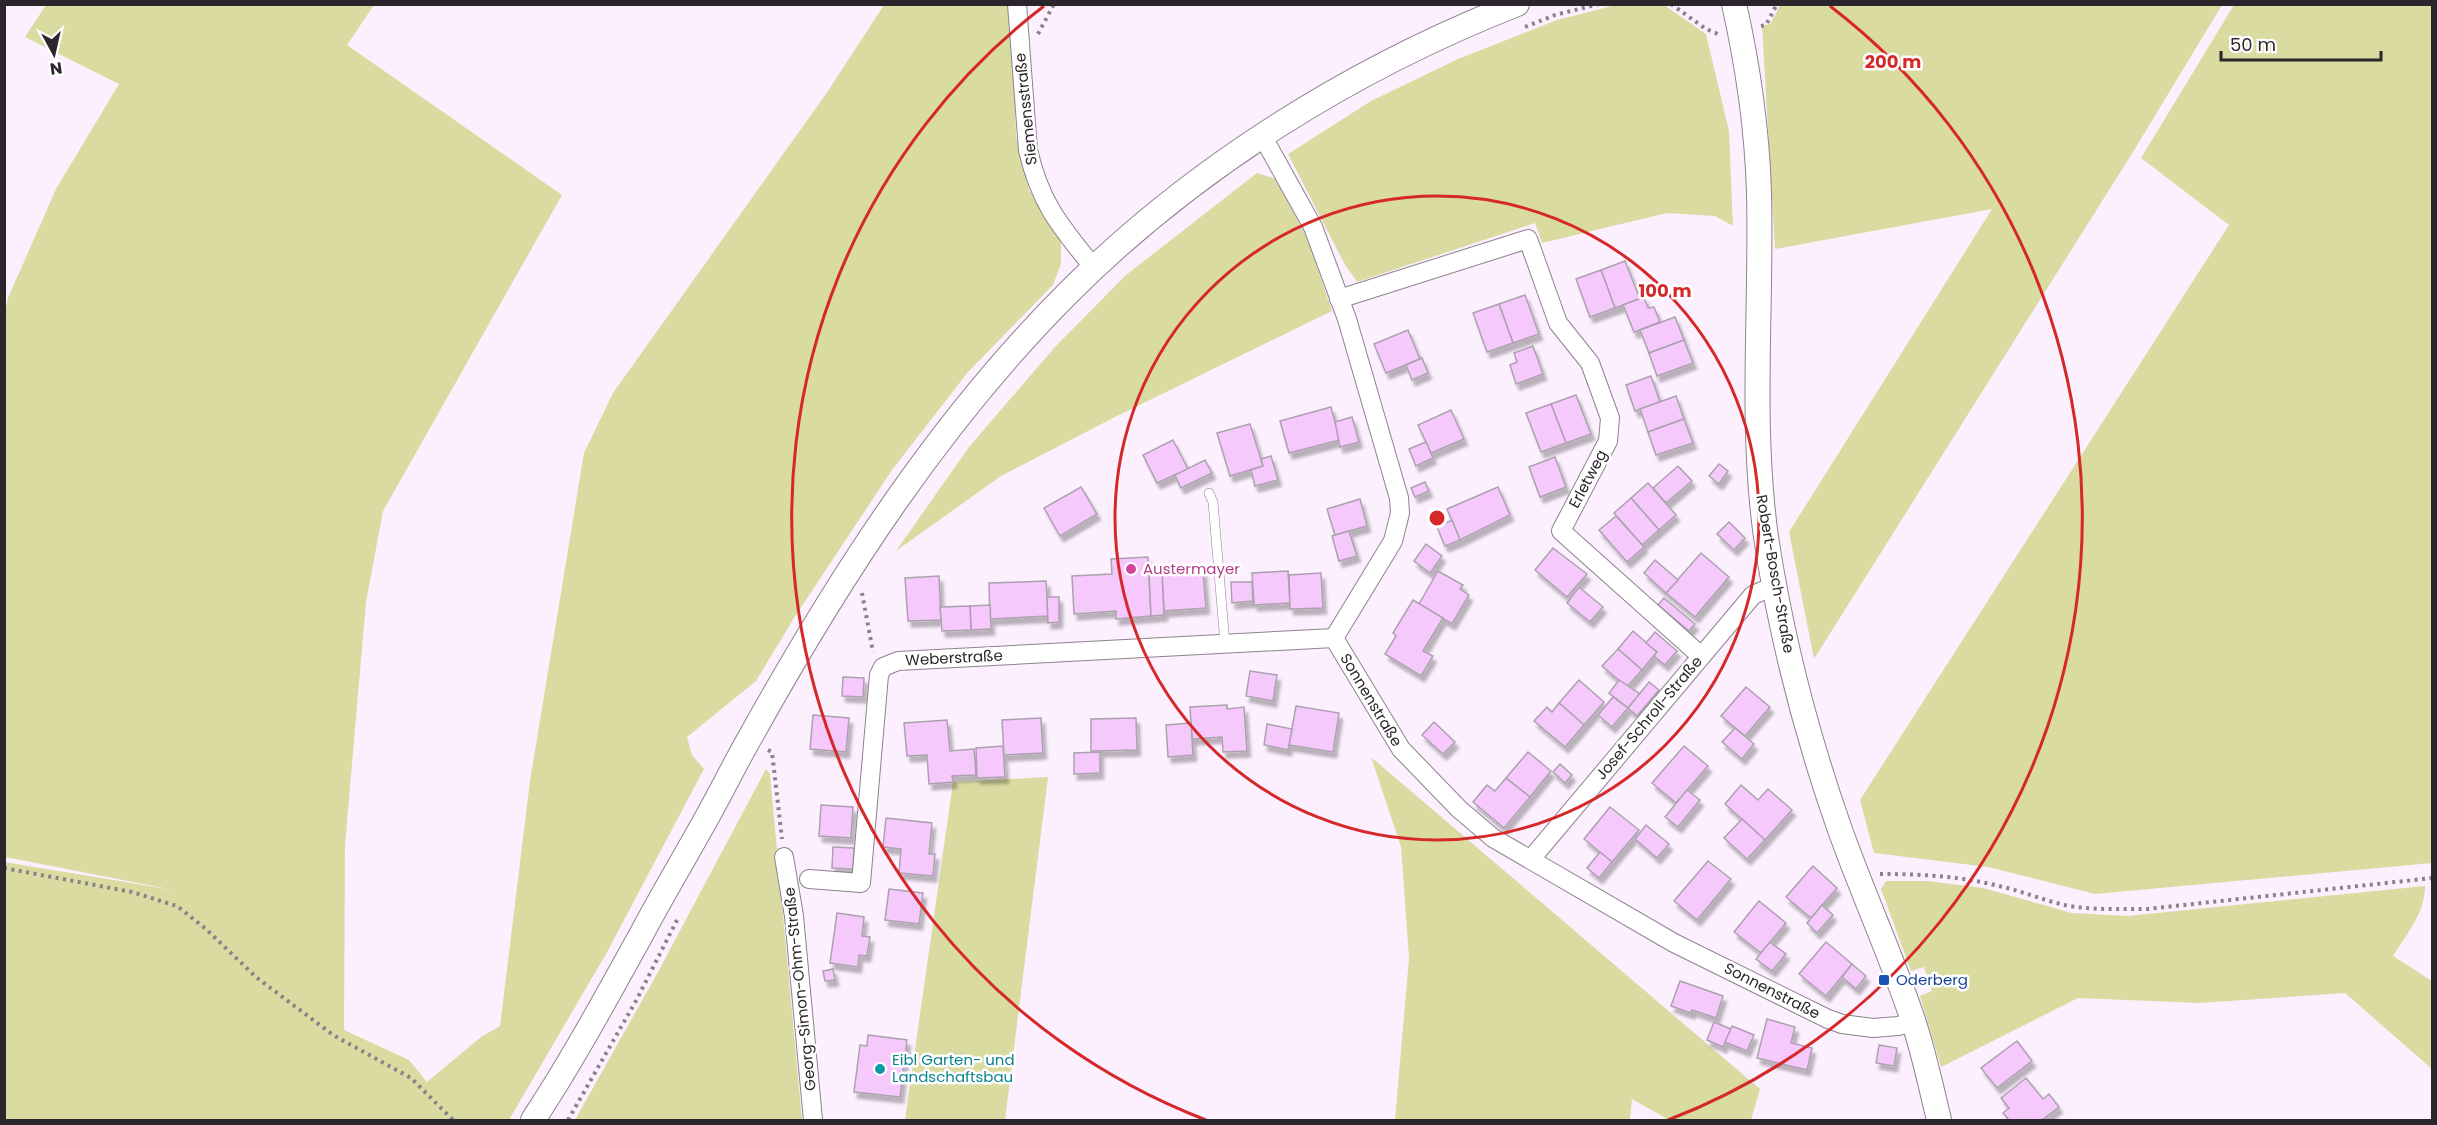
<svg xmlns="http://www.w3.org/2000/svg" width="2437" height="1125" font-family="Poppins,sans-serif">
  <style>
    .green { fill: #d9dba1 }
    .building { fill: #f5c9fc; stroke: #aca1ae; stroke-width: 1.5; filter: url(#shadow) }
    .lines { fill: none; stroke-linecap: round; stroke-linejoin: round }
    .lane-casing { stroke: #8d828e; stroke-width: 10 }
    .street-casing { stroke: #8d828e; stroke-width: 20 }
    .secondary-casing { stroke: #8d828e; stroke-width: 26 }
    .path { stroke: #8a828b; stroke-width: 4; stroke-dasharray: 3 4.5; stroke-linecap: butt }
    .lane { stroke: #fff; stroke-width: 9 }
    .street { stroke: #fff; stroke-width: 18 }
    .secondary { stroke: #fff; stroke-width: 24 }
    .ring { fill: none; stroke: #d62828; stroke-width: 3 }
    .hotel-dot { fill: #d1479c; stroke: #fff; stroke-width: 2 }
    .transit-dot { fill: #1a4fb4; stroke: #fff; stroke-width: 2 }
    .culture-dot { fill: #0f9aa8; stroke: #fff; stroke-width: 2 }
    .labels { text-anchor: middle; stroke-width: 5; stroke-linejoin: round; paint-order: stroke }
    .street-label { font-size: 15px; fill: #2a262b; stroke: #fff }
    .hotel-label { font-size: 15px; fill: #b23c85; stroke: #fff; text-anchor: start }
    .transit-label { font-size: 15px; fill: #164399; stroke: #fff; text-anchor: start }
    .culture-label { font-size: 15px; fill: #0d838f; stroke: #fff; text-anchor: start }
    .centre { fill: #d62828; stroke: #fff; stroke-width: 3 }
    .ring-label { font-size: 18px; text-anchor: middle; font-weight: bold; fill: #d62828; stroke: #fff; stroke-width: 5; stroke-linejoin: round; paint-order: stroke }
  </style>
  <defs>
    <filter id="shadow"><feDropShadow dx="3.5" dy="6" stdDeviation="1.5" flood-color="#0004"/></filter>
  </defs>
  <rect width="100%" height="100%" fill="#fcf0fe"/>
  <g class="green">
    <path d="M 1620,4 L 1664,5 L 1706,34 L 1729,131 L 1733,226 L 1715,216 L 1667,213 L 1542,243 L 1535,223 L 1357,282 L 1344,263 L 1288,154 L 1371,101 L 1458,59 L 1557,20 Z"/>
    <path d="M 1781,4 L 2222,5 L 2133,152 L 1814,659 L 1789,532 L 1992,209 L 1775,249 L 1762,26 L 1770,24 Z"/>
    <path d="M 46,5 L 374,5 L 347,45 L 562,195 L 383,511 L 366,602 L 345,845 L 344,1030 L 409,1060 L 427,1082 L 481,1037 L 500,1026 L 530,781 L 584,453 L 613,393 L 826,94 L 884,5 L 1012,5 L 1016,136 L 1029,190 L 1061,238 L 1061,264 L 1053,285 L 968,372 L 892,470 L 794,618 L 756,681 L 687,737 L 692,755 L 704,769 L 606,954 L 509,1120 L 5,1120 L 4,862 L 174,890 L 5,857 L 5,312 L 8,298 L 56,189 L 119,84 L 25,37 Z"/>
    <path d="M 2234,5 L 2432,5 L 2432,863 L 2095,894 L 1988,867 L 1874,853 L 1860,800 L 2229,225 L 2141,158 Z"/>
    <path d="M 1257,173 L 1276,179 L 1308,240 L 1332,311 L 1117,416 L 1001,476 L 896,551 L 969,447 L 1055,347 L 1126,275 Z"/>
    <path d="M 1371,757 L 1760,1089 L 1751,1120 L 1669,1120 L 1632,1099 L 1630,1120 L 1395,1120 L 1409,958 L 1401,847 Z"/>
    <path d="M 766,769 L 770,774 L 802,1120 L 575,1120 L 658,972 Z"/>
    <path d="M 1048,777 L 1005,1120 L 905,1120 L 953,782 Z"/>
    <path d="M 1886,881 L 1928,881 L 1983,888 L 2072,913 L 2128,916 L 2425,886 C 2425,913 2407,934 2393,956 L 2432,981 L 2432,1069 L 2345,993 L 2200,1003 L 2078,998 L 1941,1067 L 1920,996 L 1932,991 L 1924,967 L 1911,971 L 1881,889 Z"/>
  </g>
  <g class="building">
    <path d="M 1625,261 L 1640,299 L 1615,308 L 1601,270 Z"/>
    <path d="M 1601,270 L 1615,308 L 1590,317 L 1576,279 Z"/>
    <path d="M 1525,295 L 1539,334 L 1513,343 L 1499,304 Z"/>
    <path d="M 1644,297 L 1648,308 L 1654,307 L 1660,322 L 1634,332 L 1623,305 Z"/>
    <path d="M 1499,304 L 1513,343 L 1487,352 L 1473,313 Z"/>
    <path d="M 1675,317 L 1684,340 L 1649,353 L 1640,330 Z"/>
    <path d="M 1408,330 L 1420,359 L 1386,373 L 1374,344 Z"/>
    <path d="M 1684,340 L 1693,363 L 1657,376 L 1649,353 Z"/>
    <path d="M 1533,346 L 1543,374 L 1516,384 L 1510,365 L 1517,362 L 1514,353 Z"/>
    <path d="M 1422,358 L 1428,373 L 1412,380 L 1406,365 Z"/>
    <path d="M 1651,376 L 1660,402 L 1635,411 L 1626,385 Z"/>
    <path d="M 1576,395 L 1591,434 L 1566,443 L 1551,404 Z"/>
    <path d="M 1676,396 L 1684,419 L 1648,432 L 1640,409 Z"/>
    <path d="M 1551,404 L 1566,443 L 1541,452 L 1526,413 Z"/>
    <path d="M 1331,407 L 1340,440 L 1289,453 L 1280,421 Z"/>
    <path d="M 1451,410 L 1464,439 L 1431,453 L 1418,425 Z"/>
    <path d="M 1352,417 L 1359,442 L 1340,447 L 1335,422 Z"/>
    <path d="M 1684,419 L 1693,443 L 1656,455 L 1648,432 Z"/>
    <path d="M 1250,424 L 1263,466 L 1230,476 L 1217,433 Z"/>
    <path d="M 1173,440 L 1188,469 L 1157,483 L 1143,455 Z"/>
    <path d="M 1426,442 L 1433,458 L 1416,466 L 1409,449 Z"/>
    <path d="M 1271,456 L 1278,480 L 1255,486 L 1251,470 L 1263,466 L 1261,459 Z"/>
    <path d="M 1555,457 L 1566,487 L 1540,497 L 1529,467 Z"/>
    <path d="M 1205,460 L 1212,473 L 1181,488 L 1175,475 Z"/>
    <path d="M 1719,464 L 1728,471 L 1719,484 L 1709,476 Z"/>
    <path d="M 1678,466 L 1692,481 L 1666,503 L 1653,488 Z"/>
    <path d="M 1425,482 L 1429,491 L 1415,497 L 1411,488 Z"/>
    <path d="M 1648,483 L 1676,515 L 1659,530 L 1631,498 Z"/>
    <path d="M 1081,487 L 1097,514 L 1060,536 L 1044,508 Z"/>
    <path d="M 1498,487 L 1510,515 L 1460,540 L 1447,509 Z"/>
    <path d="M 1631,498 L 1659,530 L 1642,545 L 1614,513 Z"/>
    <path d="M 1360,499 L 1367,526 L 1335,535 L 1327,509 Z"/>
    <path d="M 1616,516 L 1644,547 L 1627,562 L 1599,530 Z"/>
    <path d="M 1452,520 L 1460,540 L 1445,546 L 1437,527 Z"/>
    <path d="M 1729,522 L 1745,538 L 1734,550 L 1717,534 Z"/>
    <path d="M 1349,531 L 1357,556 L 1339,561 L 1332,536 Z"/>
    <path d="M 1426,544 L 1442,556 L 1430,573 L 1414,561 Z"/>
    <path d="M 1553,548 L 1587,574 L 1567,597 L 1535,570 Z"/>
    <path d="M 1701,553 L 1729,577 L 1695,617 L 1666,593 Z"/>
    <path d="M 1148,557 L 1151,616 L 1116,619 L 1116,611 L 1074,614 L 1072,576 L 1112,574 L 1111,559 Z"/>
    <path d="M 1655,560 L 1678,580 L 1666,593 L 1644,573 Z"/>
    <path d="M 1203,570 L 1206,608 L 1164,611 L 1162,573 Z"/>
    <path d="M 1288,571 L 1290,603 L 1254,605 L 1252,573 Z"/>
    <path d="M 1438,571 L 1463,585 L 1460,589 L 1469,595 L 1452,624 L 1419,604 Z"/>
    <path d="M 1162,573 L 1164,615 L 1151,616 L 1149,574 Z"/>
    <path d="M 1321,573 L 1323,608 L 1290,609 L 1289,575 Z"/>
    <path d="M 939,576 L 941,620 L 908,621 L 905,578 Z"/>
    <path d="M 1046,581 L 1048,616 L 990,619 L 989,583 Z"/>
    <path d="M 1231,582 L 1252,582 L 1253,601 L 1232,603 Z"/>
    <path d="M 1579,587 L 1603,607 L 1590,622 L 1567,603 Z"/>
    <path d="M 1047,597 L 1059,597 L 1059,622 L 1048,623 Z"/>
    <path d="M 1664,598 L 1695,624 L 1689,631 L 1658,605 Z"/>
    <path d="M 1413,600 L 1443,618 L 1423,651 L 1433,656 L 1421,676 L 1385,654 L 1396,636 L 1393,633 Z"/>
    <path d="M 990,605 L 991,629 L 971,630 L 970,606 Z"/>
    <path d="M 970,606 L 971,630 L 942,631 L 940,607 Z"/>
    <path d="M 1633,631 L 1657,652 L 1642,670 L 1618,649 Z"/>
    <path d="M 1655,632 L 1677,651 L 1665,665 L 1654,656 L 1657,652 L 1646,643 Z"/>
    <path d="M 1618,649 L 1642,670 L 1627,687 L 1602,666 Z"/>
    <path d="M 1250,671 L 1277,675 L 1273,701 L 1246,696 Z"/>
    <path d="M 843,677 L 864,678 L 863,697 L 842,696 Z"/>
    <path d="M 1579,680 L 1604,702 L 1584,725 L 1559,703 Z"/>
    <path d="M 1619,680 L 1640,694 L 1628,708 L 1609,693 Z"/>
    <path d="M 1649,682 L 1659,690 L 1637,716 L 1628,708 Z"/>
    <path d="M 1746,687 L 1770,707 L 1745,736 L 1721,716 Z"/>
    <path d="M 1613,697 L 1628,708 L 1612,727 L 1598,715 Z"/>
    <path d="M 1559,703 L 1584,725 L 1565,747 L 1534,721 L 1547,707 L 1552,712 Z"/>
    <path d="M 1227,705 L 1227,709 L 1244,707 L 1247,751 L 1223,752 L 1222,737 L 1192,739 L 1190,707 Z"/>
    <path d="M 1296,706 L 1339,713 L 1333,752 L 1289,745 Z"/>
    <path d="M 813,715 L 849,718 L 846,752 L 810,749 Z"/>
    <path d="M 1041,718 L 1043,753 L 1004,755 L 1002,720 Z"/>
    <path d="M 1136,718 L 1137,750 L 1091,751 L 1091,719 Z"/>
    <path d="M 947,720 L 950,751 L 974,749 L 976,775 L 952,776 L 953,782 L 929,784 L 927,755 L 907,756 L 904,723 Z"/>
    <path d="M 1434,722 L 1455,742 L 1443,754 L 1422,735 Z"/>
    <path d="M 1191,723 L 1193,755 L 1168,757 L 1166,725 Z"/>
    <path d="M 1267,724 L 1292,729 L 1288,750 L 1264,745 Z"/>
    <path d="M 1735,728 L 1754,744 L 1742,759 L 1722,742 Z"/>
    <path d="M 1003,746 L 1005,777 L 977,778 L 976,748 Z"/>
    <path d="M 1684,746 L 1708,766 L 1676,803 L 1652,783 Z"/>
    <path d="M 1100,752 L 1100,773 L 1074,774 L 1074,753 Z"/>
    <path d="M 1528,752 L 1551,771 L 1530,797 L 1506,778 Z"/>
    <path d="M 1560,764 L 1572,775 L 1565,783 L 1553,772 Z"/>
    <path d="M 1506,778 L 1530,797 L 1504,828 L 1473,802 L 1487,785 L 1495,791 Z"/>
    <path d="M 1741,785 L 1758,800 L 1768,789 L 1792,810 L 1765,840 L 1725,804 Z"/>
    <path d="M 1687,790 L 1700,800 L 1678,827 L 1665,817 Z"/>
    <path d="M 821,805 L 853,807 L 851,838 L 819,836 Z"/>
    <path d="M 1610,807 L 1639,830 L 1612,862 L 1584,839 Z"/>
    <path d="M 886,818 L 932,823 L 929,854 L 935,854 L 933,876 L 899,873 L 901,849 L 883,847 Z"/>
    <path d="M 1742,819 L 1765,840 L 1747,859 L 1724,838 Z"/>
    <path d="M 1646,825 L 1669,844 L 1657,858 L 1635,839 Z"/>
    <path d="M 833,847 L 854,848 L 853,869 L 832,868 Z"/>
    <path d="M 1600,852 L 1612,862 L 1599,878 L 1587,868 Z"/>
    <path d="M 1708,861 L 1731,879 L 1697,920 L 1674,901 Z"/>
    <path d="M 1813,866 L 1837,888 L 1811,918 L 1786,897 Z"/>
    <path d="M 889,889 L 923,893 L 919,924 L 885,920 Z"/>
    <path d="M 1759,901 L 1786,923 L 1761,953 L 1734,932 Z"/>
    <path d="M 1822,905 L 1833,915 L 1817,933 L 1807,923 Z"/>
    <path d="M 837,913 L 864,917 L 862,936 L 870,937 L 867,956 L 859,955 L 858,967 L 830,963 Z"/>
    <path d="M 1770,942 L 1786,954 L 1772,971 L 1756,959 Z"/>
    <path d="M 1826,942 L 1852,964 L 1826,996 L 1799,974 Z"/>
    <path d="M 1852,964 L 1866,976 L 1856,989 L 1842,977 Z"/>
    <path d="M 833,969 L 835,980 L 825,981 L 823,971 Z"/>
    <path d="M 1680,981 L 1723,996 L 1716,1018 L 1692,1010 L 1691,1013 L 1671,1006 Z"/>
    <path d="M 1767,1019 L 1795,1027 L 1791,1043 L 1812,1048 L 1807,1070 L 1757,1058 Z"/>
    <path d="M 1714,1022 L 1731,1029 L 1723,1047 L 1707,1040 Z"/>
    <path d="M 1732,1026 L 1754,1035 L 1747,1051 L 1725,1042 Z"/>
    <path d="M 868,1035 L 907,1040 L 900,1097 L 854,1092 L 860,1045 L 867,1046 Z"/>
    <path d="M 2017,1041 L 2032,1061 L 1997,1088 L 1981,1068 Z"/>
    <path d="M 1879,1045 L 1897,1048 L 1894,1066 L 1876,1063 Z"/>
    <path d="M 2026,1078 L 2043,1099 L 2049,1094 L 2059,1107 L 2042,1120 L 2009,1120 L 2003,1113 L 2009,1108 L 2001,1098 Z"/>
  </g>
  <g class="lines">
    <defs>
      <path id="lane" d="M 1209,493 L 1213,502 L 1225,644"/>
      <g id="street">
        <path d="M 1017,4 L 1028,150 C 1040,203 1060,226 1094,268"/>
        <path d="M 1263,137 L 1313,227 L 1347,319 L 1399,498 L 1400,513 L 1393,541 L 1334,638 L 1401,749 L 1459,809 L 1493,838 L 1674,943 L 1828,1019 L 1842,1024 L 1873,1028 L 1898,1026 L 1913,1022"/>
        <path d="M 1339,299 L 1528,239 L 1558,323 L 1590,363 L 1610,418 L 1608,441 L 1561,531 L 1701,656"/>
        <path d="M 784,857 L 794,916 L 813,1120"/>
        <path d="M 1531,859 L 1753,595 L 1774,586"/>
        <path d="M 809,879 L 861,883 L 879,675 L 883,667 L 898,661 L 1334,638"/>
      </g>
      <g id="secondary">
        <path d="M 1734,4 C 1748,66 1757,129 1759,192 C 1762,308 1750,422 1766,537 C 1781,636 1806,733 1839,827 C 1862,892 1891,955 1913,1020 C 1924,1053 1931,1087 1939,1120"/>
        <path d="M 533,1120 C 572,1061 606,998 641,935 C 660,899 681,864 701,828 C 719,797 734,765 752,734 C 840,576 940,421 1068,293 C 1194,167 1352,69 1517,4"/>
      </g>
    </defs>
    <use href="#lane" class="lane-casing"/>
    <use href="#street" class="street-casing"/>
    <use href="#secondary" class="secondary-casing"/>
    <g class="path">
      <path d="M 1671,4 L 1706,29 L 1718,34"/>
      <path d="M 1761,26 L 1766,25 L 1777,4"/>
      <path d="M 1525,27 L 1555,15 L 1599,4"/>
      <path d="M 1038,34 L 1054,4"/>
      <path d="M 862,593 L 873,652"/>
      <path d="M 768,750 L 772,752 L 782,839"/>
      <path d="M 4,868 L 132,892 L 177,906 L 206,929 L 256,977 L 333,1035 L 411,1078 L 453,1120"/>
      <path d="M 1880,874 C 1920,874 1959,876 1999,886 C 2022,891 2045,901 2069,906 C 2095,910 2121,909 2147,909 L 2432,878"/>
      <path d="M 568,1120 L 637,999 L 677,920"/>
    </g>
    <use href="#lane" class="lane"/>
    <use href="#street" class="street"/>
    <use href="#secondary" class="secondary"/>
  </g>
  <g class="ring">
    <circle cx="1437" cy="518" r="322"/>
    <path d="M1206 1120A645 645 0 0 1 1044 6M1830 6A645 645 0 0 1 1668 1120"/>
  </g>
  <circle class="hotel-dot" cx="1131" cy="569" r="6"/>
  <rect class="transit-dot" x="1878" y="974" width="12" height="12" rx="3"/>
  <circle class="culture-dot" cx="880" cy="1069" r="6"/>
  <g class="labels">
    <g class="street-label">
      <text transform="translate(1026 109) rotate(-96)" y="5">Siemensstraße</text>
      <text transform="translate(1588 479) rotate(-62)" y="5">Erletweg</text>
      <text transform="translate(1775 574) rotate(80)" y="5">Robert-Bosch-Straße</text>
      <text transform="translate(954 658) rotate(-3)" y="5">Weberstraße</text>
      <text transform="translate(1371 700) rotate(59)" y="5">Sonnenstraße</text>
      <text transform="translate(1649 718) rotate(-50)" y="5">Josef-Schroll-Straße</text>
      <text transform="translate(800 989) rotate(-96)" y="5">Georg-Simon-Ohm-Straße</text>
      <text transform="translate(1772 991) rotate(27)" y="5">Sonnenstraße</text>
    </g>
    <g class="hotel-label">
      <text x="1143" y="574">Austermayer</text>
    </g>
    <g class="transit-label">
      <text x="1896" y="985">Oderberg</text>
    </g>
    <g class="culture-label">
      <text x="892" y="1065">Eibl Garten- und<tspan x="892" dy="17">Landschaftsbau</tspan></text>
    </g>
  </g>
  <circle cx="1437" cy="518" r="9" class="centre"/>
  <g class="ring-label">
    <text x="1893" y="68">200 m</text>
    <text x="1665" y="297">100 m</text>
  </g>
  <rect width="2437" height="1125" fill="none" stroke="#2a262b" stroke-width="12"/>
  <g transform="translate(54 54) rotate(172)" stroke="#ffffff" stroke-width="4.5" paint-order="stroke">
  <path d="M0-4.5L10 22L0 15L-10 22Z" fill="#2a262b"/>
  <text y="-9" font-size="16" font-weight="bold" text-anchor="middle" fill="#2a262b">N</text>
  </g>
  <path d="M2221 51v9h160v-9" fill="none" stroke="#2a262b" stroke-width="3"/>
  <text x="2230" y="51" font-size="18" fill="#2a262b" stroke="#ffffff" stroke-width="4.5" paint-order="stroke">50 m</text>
</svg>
